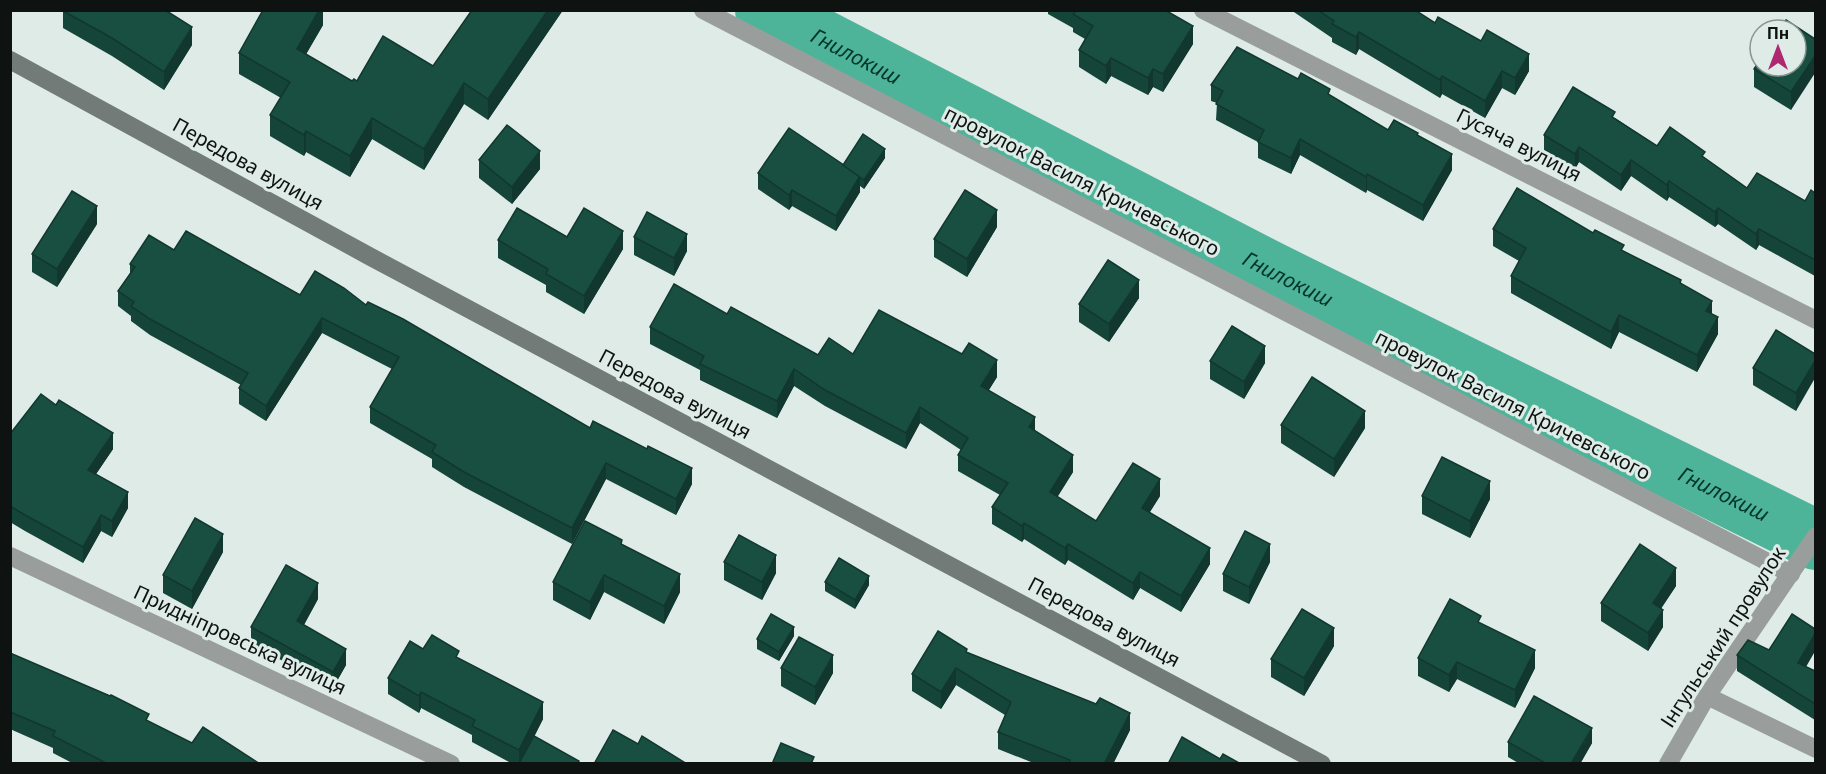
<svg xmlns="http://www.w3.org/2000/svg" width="1826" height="774" font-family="'Noto Sans',sans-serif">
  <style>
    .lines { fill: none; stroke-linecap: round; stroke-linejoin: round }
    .river { stroke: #4eb499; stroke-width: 60 }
    .minor { stroke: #999e9c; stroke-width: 18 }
    .secondary { stroke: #737b78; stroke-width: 18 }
    .wall { fill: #154438 }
    .shaded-wall { fill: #11372e }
    .building { fill: #184f41; stroke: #11372e; stroke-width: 1.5 }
    .labels { text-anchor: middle; stroke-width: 6; stroke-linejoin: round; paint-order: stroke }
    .street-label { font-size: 20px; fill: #0e1211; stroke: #deebe7 }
    .water-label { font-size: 21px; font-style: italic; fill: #04352a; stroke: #deebe7 }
  </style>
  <rect width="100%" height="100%" fill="#deebe7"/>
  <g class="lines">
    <path class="river" id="s1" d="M 765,10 L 1272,272 L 1816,540"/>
    <g class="minor">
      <path d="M 703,10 L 1791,574"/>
      <path d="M 1203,10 L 1816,320"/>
      <path d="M 10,556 L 451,764"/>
      <path d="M 1707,696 L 1816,749"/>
      <path d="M 1668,764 L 1707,696 L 1816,536"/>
    </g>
    <path class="secondary" d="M 10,60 L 369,256 L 1322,764"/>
  </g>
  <g class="wall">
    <path d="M 323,10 L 323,25 L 306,54 L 352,81 L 433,66 L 472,10 L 563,10 L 488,120 L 464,104 L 424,170 L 372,139 L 350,177 L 306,152 L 304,156 L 270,136 L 270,115 L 281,98 L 239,74 L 239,53 Z"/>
    <path d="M 1165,10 L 1193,44 L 1163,92 L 1153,87 L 1148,95 L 1111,76 L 1106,84 L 1079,67 L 1079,50 L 1085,39 L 1073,32 L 1073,28 L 1048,14 L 1048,11 Z"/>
    <path d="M 1291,10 L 1415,10 L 1435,23 L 1529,71 L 1515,95 L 1502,88 L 1485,118 L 1442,94 L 1440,98 L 1359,49 L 1356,55 L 1332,42 L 1332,38 Z"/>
    <path d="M 63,11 L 192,45 L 164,90 L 112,56 L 63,28 Z"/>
    <path d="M 1815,39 L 1791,110 L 1754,87 L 1754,69 Z"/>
    <path d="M 1211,85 L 1330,95 L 1388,130 L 1418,136 L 1452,170 L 1423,221 L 1367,190 L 1366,193 L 1300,155 L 1291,174 L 1258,158 L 1258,142 L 1216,120 L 1217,103 L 1211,101 Z"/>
    <path d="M 1615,118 L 1657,146 L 1705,159 L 1747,188 L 1805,201 L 1815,193 L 1815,276 L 1759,245 L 1756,250 L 1718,224 L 1715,227 L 1669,197 L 1667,201 L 1631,176 L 1621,191 L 1579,162 L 1575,169 L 1544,150 L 1544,135 Z"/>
    <path d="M 885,158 L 864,189 L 860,186 L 860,192 L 836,231 L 792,206 L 789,210 L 758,189 L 758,173 L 843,165 Z"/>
    <path d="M 479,160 L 540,169 L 512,204 L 479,178 Z"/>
    <path d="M 97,224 L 57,287 L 32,272 L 32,254 Z"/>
    <path d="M 997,227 L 967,277 L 934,257 L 934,239 Z"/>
    <path d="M 1493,229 L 1624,251 L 1681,283 L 1712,314 L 1718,334 L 1697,372 L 1619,332 L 1611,349 L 1511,293 L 1511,276 L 1519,261 L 1493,246 Z"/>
    <path d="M 567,237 L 623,249 L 584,314 L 546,292 L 546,285 L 498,258 L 498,240 Z"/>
    <path d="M 634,237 L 687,251 L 674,276 L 634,255 Z"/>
    <path d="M 174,250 L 300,295 L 366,305 L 692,484 L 676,515 L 606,479 L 572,544 L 464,487 L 432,467 L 432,459 L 370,423 L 370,407 L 392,369 L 322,333 L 266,421 L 239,404 L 239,388 L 241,385 L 150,335 L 131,321 L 131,316 L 118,306 L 118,291 L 130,273 L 130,264 Z"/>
    <path d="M 1139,298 L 1109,342 L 1079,322 L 1079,304 Z"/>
    <path d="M 727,314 L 818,355 L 853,354 L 997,377 L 989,390 L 1035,431 L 1073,472 L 1057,497 L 1096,521 L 1160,496 L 1150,512 L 1210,564 L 1181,612 L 1140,588 L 1133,600 L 1068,560 L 1065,565 L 1024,539 L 1022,542 L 992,524 L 992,507 L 1000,495 L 958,471 L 958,455 L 961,450 L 920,423 L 906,449 L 825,406 L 794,386 L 777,418 L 700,380 L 700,370 L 650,344 L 650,327 Z"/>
    <path d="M 1815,354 L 1796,411 L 1753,385 L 1753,368 Z"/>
    <path d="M 1210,361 L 1265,363 L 1244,399 L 1210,379 Z"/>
    <path d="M 1281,425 L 1365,428 L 1334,477 L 1281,443 Z"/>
    <path d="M 10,434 L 113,449 L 96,474 L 128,508 L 112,537 L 101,531 L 83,563 L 25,531 L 10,522 Z"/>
    <path d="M 1422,496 L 1490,499 L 1470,538 L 1422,514 Z"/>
    <path d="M 622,545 L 680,592 L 664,624 L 604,592 L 590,620 L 553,600 L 553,582 Z"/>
    <path d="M 223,552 L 192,609 L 163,593 L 163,575 Z"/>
    <path d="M 724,562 L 776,573 L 762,600 L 724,580 Z"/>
    <path d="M 1270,562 L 1249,604 L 1223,591 L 1223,574 Z"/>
    <path d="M 825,582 L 869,585 L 855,609 L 825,591 Z"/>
    <path d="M 1676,586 L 1661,608 L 1663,627 L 1648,651 L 1601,621 L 1601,603 Z"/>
    <path d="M 318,599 L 304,625 L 346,665 L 333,688 L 251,644 L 251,627 Z"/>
    <path d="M 1481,623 L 1535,668 L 1515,708 L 1457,679 L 1449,692 L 1418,676 L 1418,658 Z"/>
    <path d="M 794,636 L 779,661 L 757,649 L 757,639 Z"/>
    <path d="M 1334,646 L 1304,696 L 1271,677 L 1271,659 Z"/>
    <path d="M 423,649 L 459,658 L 543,719 L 534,737 L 579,764 L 513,764 L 472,742 L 472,735 L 421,708 L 419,713 L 388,694 L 388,678 Z"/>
    <path d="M 1769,650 L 1815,651 L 1806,667 L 1815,671 L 1815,720 L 1737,671 L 1737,655 Z"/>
    <path d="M 967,652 L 1130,730 L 1113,764 L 1036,764 L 998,749 L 998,732 L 1005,715 L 956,685 L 941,709 L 912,691 L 912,674 Z"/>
    <path d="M 10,653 L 192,743 L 260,764 L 74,764 L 53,753 L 53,748 L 10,729 Z"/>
    <path d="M 781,668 L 833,673 L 815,705 L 781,686 Z"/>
    <path d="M 1508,742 L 1592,743 L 1580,764 L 1520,764 L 1508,757 Z"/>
  </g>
  <g class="shaded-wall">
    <path d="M 319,10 L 323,10 L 323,25 L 297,70 L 297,49 Z"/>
    <path d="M 548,10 L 563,10 L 488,120 L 488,99 Z"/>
    <path d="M 1193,26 L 1193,44 L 1163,92 L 1163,74 Z"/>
    <path d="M 192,27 L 192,45 L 164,90 L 164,72 Z"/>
    <path d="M 1359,32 L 1359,49 L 1356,55 L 1356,37 Z"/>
    <path d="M 1529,54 L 1529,71 L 1515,95 L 1515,78 Z"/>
    <path d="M 1815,56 L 1815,73 L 1791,110 L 1791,92 Z"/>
    <path d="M 1111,58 L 1111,76 L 1106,84 L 1106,66 Z"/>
    <path d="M 1153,69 L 1153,87 L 1148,95 L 1148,78 Z"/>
    <path d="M 1502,71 L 1502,88 L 1485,118 L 1485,101 Z"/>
    <path d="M 1442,76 L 1442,94 L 1440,98 L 1440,80 Z"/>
    <path d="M 464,83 L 464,104 L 424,170 L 424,149 Z"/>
    <path d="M 372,118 L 372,139 L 350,177 L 350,156 Z"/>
    <path d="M 306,131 L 306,152 L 304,156 L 304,135 Z"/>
    <path d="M 1300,139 L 1300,155 L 1291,174 L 1291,158 Z"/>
    <path d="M 1579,147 L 1579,162 L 1575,169 L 1575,154 Z"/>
    <path d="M 885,149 L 885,158 L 864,189 L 864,180 Z"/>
    <path d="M 540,151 L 540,169 L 512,204 L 512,187 Z"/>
    <path d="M 1452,154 L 1452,170 L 1423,221 L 1423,205 Z"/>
    <path d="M 1631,160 L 1631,176 L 1621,191 L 1621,175 Z"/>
    <path d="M 1367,174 L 1367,190 L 1366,193 L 1366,177 Z"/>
    <path d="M 860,176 L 860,192 L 836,231 L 836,216 Z"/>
    <path d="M 1669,181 L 1669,197 L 1667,201 L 1667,185 Z"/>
    <path d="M 792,190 L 792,206 L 789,210 L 789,195 Z"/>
    <path d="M 97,206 L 97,224 L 57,287 L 57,269 Z"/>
    <path d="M 1718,208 L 1718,224 L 1715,227 L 1715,212 Z"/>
    <path d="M 997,210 L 997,227 L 967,277 L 967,259 Z"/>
    <path d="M 1759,229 L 1759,245 L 1756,250 L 1756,234 Z"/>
    <path d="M 623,231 L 623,249 L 584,314 L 584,296 Z"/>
    <path d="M 687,234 L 687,251 L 674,276 L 674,258 Z"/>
    <path d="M 1139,280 L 1139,298 L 1109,342 L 1109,324 Z"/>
    <path d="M 1712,301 L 1712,317 L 1706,311 Z"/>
    <path d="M 1619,315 L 1619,332 L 1611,349 L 1611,332 Z"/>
    <path d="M 1718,317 L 1718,334 L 1697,372 L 1697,355 Z"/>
    <path d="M 322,318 L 322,333 L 266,421 L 266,406 Z"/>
    <path d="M 1265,346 L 1265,363 L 1244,399 L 1244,382 Z"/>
    <path d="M 997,360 L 997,377 L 981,402 L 981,386 Z"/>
    <path d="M 1815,361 L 1815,378 L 1796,411 L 1796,393 Z"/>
    <path d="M 794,369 L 794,386 L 777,418 L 777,401 Z"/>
    <path d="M 920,407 L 920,423 L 906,449 L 906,433 Z"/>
    <path d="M 1365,411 L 1365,428 L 1334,477 L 1334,459 Z"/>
    <path d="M 1035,417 L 1035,433 L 1029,427 Z"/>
    <path d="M 113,433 L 113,449 L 88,486 L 88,470 Z"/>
    <path d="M 1073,455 L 1073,472 L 1050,509 L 1050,492 Z"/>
    <path d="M 606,463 L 606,479 L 572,544 L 572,528 Z"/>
    <path d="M 692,468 L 692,484 L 676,515 L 676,499 Z"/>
    <path d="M 1160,479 L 1160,496 L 1142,524 L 1142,508 Z"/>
    <path d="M 1490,481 L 1490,499 L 1470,538 L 1470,521 Z"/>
    <path d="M 128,492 L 128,508 L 112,537 L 112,521 Z"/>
    <path d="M 101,515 L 101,531 L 83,563 L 83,547 Z"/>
    <path d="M 1024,523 L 1024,539 L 1022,542 L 1022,526 Z"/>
    <path d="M 223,534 L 223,552 L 192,609 L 192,591 Z"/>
    <path d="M 1068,544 L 1068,560 L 1065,565 L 1065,548 Z"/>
    <path d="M 1270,544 L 1270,562 L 1249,604 L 1249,587 Z"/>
    <path d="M 1210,548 L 1210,564 L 1181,612 L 1181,596 Z"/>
    <path d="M 776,555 L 776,573 L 762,600 L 762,582 Z"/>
    <path d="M 1676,568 L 1676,586 L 1653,621 L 1653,603 Z"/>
    <path d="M 1140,572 L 1140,588 L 1133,600 L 1133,583 Z"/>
    <path d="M 680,574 L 680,592 L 664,624 L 664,606 Z"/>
    <path d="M 604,575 L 604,592 L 590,620 L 590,602 Z"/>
    <path d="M 869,576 L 869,585 L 855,609 L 855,600 Z"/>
    <path d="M 318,583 L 318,599 L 297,637 L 297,621 Z"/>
    <path d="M 1663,610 L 1663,627 L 1648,651 L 1648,633 Z"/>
    <path d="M 794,627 L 794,636 L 779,661 L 779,652 Z"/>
    <path d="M 1334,628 L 1334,646 L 1304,696 L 1304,678 Z"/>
    <path d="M 1815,634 L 1815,651 L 1798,679 L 1798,663 Z"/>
    <path d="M 346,649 L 346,665 L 333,688 L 333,672 Z"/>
    <path d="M 1535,650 L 1535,668 L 1515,708 L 1515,690 Z"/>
    <path d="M 833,655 L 833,673 L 815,705 L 815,687 Z"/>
    <path d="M 1457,662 L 1457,679 L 1449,692 L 1449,675 Z"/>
    <path d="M 956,668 L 956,685 L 941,709 L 941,692 Z"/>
    <path d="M 421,692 L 421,708 L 419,713 L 419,696 Z"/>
    <path d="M 543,702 L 543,719 L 520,764 L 519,764 L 519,750 Z"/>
    <path d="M 1130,713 L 1130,730 L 1113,764 L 1105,764 L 1105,762 Z"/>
    <path d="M 1592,728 L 1592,743 L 1580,764 L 1572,764 Z"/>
  </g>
  <g class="building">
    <path d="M 165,10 L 192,27 L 164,72 L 112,38 L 63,11 Z"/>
    <path d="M 263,10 L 319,10 L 297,49 L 352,81 L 354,79 L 357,81 L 383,36 L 433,66 L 472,10 L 548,10 L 488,99 L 464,83 L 424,149 L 372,118 L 350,156 L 306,131 L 304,135 L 270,115 L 290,82 L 239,53 Z"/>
    <path d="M 1073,10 L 1165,10 L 1193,26 L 1163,74 L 1153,69 L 1148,78 L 1111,58 L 1106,66 L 1079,50 L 1093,26 L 1073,14 L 1075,12 Z"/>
    <path d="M 1318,10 L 1415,10 L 1435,23 L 1438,17 L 1481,41 L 1487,30 L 1529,54 L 1515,78 L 1502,71 L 1485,101 L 1442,76 L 1440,80 L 1359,32 L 1356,37 L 1332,24 L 1334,21 Z"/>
    <path d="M 1786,20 L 1815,39 L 1815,56 L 1791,92 L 1754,69 L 1760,60 L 1760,66 L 1796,66 L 1796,30 L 1779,30 Z"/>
    <path d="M 1237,47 L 1298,79 L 1301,73 L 1330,89 L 1328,94 L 1388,130 L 1394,120 L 1418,133 L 1417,135 L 1452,154 L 1423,205 L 1367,174 L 1366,177 L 1300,139 L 1291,158 L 1258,142 L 1264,130 L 1216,104 L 1223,91 L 1211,85 Z"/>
    <path d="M 1573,87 L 1615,112 L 1612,117 L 1657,146 L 1670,127 L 1705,152 L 1702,156 L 1747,188 L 1757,173 L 1805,201 L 1811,190 L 1815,193 L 1815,260 L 1759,229 L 1756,234 L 1718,208 L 1715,212 L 1669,181 L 1667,185 L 1631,160 L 1621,175 L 1579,147 L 1575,154 L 1544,135 Z"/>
    <path d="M 507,125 L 540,151 L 512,187 L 479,160 Z"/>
    <path d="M 789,128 L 860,176 L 836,216 L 792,190 L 789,195 L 758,173 Z"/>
    <path d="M 863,134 L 885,149 L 864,180 L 843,165 Z"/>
    <path d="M 1517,188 L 1593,233 L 1595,230 L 1624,245 L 1621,250 L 1681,280 L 1680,283 L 1712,301 L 1706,311 L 1718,317 L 1697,355 L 1619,315 L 1611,332 L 1511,276 L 1526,248 L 1493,229 Z"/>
    <path d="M 965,190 L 997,210 L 967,259 L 934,239 Z"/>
    <path d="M 72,191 L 97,206 L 57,269 L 32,254 Z"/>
    <path d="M 517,208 L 567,237 L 584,208 L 623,231 L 584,296 L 546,274 L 548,269 L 498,240 Z"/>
    <path d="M 647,212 L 687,234 L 674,258 L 634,237 Z"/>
    <path d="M 186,231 L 300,295 L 315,271 L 344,288 L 366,305 L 368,302 L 403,319 L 590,428 L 593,421 L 647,449 L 648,446 L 692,468 L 676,499 L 606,463 L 572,528 L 464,472 L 432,452 L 436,445 L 370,407 L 399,357 L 322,318 L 266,406 L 239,388 L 248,373 L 150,319 L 131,306 L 134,302 L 118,291 L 135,267 L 130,264 L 149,235 L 174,250 Z"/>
    <path d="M 1108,260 L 1139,280 L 1109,324 L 1079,304 Z"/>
    <path d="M 674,284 L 727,314 L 731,307 L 818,355 L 829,338 L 853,354 L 879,310 L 962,354 L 969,343 L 997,360 L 981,386 L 1035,417 L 1029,427 L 1073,455 L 1050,492 L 1096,521 L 1133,463 L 1160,479 L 1142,508 L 1210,548 L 1181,596 L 1140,572 L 1133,583 L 1068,544 L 1065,548 L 1024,523 L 1022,526 L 992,507 L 1008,483 L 958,455 L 968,438 L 920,407 L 906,433 L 825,390 L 794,369 L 777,401 L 700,364 L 704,356 L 650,327 Z"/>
    <path d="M 1232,326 L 1265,346 L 1244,382 L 1210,361 Z"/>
    <path d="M 1776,330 L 1815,354 L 1815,361 L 1796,393 L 1753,368 Z"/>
    <path d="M 1312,377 L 1365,411 L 1334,459 L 1281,425 Z"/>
    <path d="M 41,394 L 56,405 L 59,400 L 113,433 L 88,470 L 128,492 L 112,521 L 101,515 L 83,547 L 25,515 L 10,506 L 10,434 Z"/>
    <path d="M 1442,457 L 1490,481 L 1470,521 L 1422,496 Z"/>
    <path d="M 195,518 L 223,534 L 192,591 L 163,575 Z"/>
    <path d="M 585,521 L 622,540 L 621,544 L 680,574 L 664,606 L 604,575 L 590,602 L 553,582 Z"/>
    <path d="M 1245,531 L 1270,544 L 1249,587 L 1223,574 Z"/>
    <path d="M 739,535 L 776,555 L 762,582 L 724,562 Z"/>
    <path d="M 1640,544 L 1676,568 L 1653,603 L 1663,610 L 1648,633 L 1601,603 Z"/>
    <path d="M 839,558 L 869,576 L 855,600 L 825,582 Z"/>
    <path d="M 286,565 L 318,583 L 297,621 L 346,649 L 333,672 L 251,627 Z"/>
    <path d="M 1450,599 L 1481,616 L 1478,622 L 1535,650 L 1515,690 L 1457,662 L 1449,675 L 1418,658 Z"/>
    <path d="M 1302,609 L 1334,628 L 1304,678 L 1271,659 Z"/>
    <path d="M 771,614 L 794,627 L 779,652 L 757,639 Z"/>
    <path d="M 1792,614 L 1815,629 L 1815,634 L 1798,663 L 1815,671 L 1815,704 L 1737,655 L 1748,640 L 1769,650 Z"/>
    <path d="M 938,631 L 967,649 L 966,652 L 1096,704 L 1100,698 L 1130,713 L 1105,762 L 1110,764 L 1069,764 L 1070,760 L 998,732 L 1011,702 L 956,668 L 941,692 L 912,674 Z"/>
    <path d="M 432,635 L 459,651 L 456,657 L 543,702 L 519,750 L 472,726 L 475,720 L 421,692 L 419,696 L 388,678 L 410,641 L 423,649 Z"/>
    <path d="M 799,637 L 833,655 L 815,687 L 781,668 Z"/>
    <path d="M 10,653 L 110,696 L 111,695 L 149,714 L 146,720 L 192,743 L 203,727 L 260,764 L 108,764 L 53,736 L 55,731 L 10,712 Z"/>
    <path d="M 1534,696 L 1592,728 L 1572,762 L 1575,764 L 1547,764 L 1508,742 Z"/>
    <path d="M 613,730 L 638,744 L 642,736 L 687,764 L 594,764 Z"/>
    <path d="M 534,736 L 579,761 L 578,764 L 522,764 L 520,762 Z"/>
    <path d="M 1182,737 L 1220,759 L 1223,754 L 1241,764 L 1168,764 Z"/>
    <path d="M 781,743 L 814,757 L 811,764 L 772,764 Z"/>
  </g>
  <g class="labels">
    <g class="street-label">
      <text transform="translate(1519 145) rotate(27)" y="7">Гусяча вулиця</text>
      <text transform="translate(248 164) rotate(29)" y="7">Передова вулиця</text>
      <text transform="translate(1082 181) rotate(27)" y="7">провулок Василя Кричевського</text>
      <text transform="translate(675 394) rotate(28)" y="7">Передова вулиця</text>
      <text transform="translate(1513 405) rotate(27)" y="7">провулок Василя Кричевського</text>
      <text transform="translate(1104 622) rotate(28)" y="7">Передова вулиця</text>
      <text transform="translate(1723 637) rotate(-57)" y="7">Інгульський провулок</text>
      <text transform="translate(240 640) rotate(25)" y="7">Придніпровська вулиця</text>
    </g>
    <g class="water-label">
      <text dy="7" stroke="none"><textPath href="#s1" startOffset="102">Гнилокиш</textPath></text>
      <text dy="7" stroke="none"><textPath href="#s1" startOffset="588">Гнилокиш</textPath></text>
      <text dy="7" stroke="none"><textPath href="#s1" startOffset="1074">Гнилокиш</textPath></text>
    </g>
  </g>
  <rect width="1826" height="774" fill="none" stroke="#0e1211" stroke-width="24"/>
  <g transform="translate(1778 48)"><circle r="28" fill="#deebe7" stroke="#8b9491" stroke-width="1.5"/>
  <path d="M0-4.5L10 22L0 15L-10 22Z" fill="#ad286f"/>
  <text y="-9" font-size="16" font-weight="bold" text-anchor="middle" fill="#0e1211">Пн</text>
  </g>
</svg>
